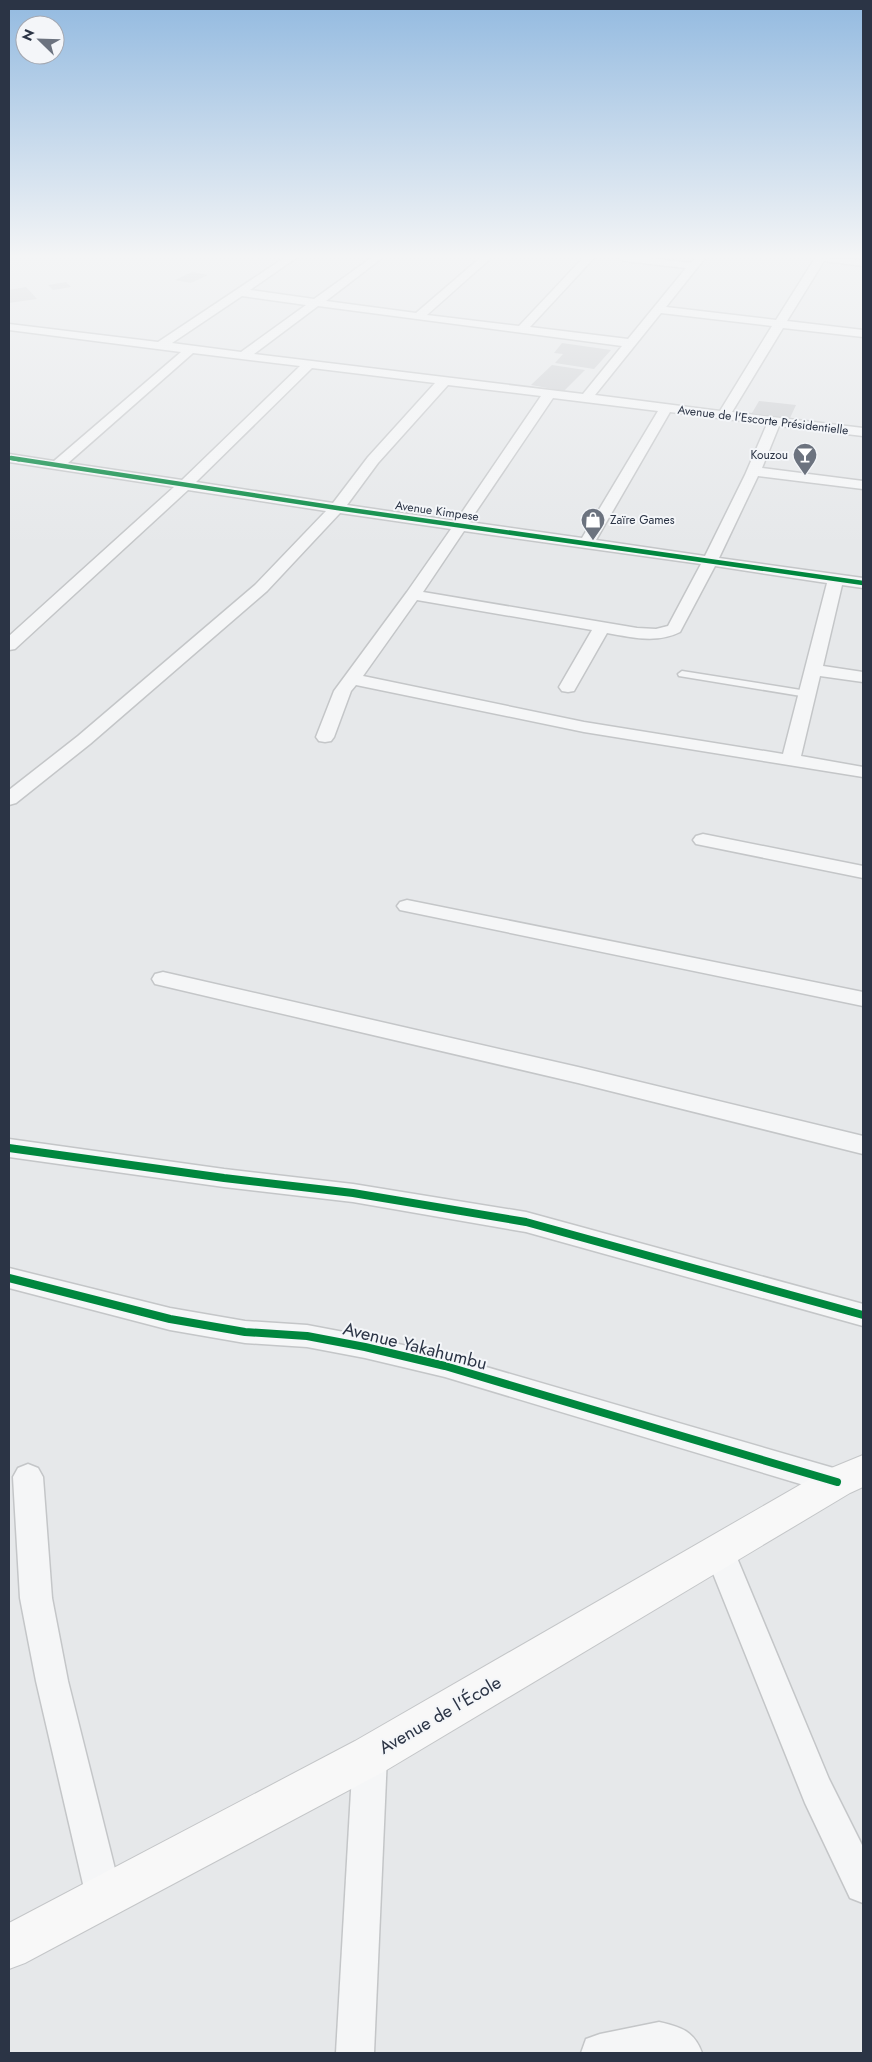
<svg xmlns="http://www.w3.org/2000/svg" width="872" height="2062" font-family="Jost,sans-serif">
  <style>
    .building { fill: #ced0d3 }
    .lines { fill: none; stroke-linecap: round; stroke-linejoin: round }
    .lane-casing { stroke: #c4c6c8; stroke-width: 3 }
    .street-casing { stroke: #c4c6c8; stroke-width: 3 }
    .secondary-casing { stroke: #c4c6c8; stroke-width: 2 }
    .lane { fill: #f5f6f7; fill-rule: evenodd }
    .street { fill: #f5f6f7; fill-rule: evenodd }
    .secondary { fill: #f8f8f8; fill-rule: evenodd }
    .cycleway-far2-casing { stroke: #f4f6f9; stroke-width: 5 }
    .cycleway-far1-casing { stroke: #f4f6f9; stroke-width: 6 }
    .cycleway-casing { stroke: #f4f6f9; stroke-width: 11 }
    .cycleway-far2 { stroke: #00873e; stroke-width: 3 }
    .cycleway-far1 { stroke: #00873e; stroke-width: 4.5 }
    .cycleway { stroke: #00873e; stroke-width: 8 }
    .labels { text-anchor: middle; stroke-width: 4; stroke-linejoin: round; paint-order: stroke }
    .far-street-label { font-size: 12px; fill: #2b3445; stroke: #f4f6f9 }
    .far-poi-label { font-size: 12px; fill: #2b3445; stroke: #f4f6f9; text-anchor: end }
    .near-street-label { font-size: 18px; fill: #2b3445; stroke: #f4f6f9 }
  </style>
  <rect width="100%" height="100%" fill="#e6e8ea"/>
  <g class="building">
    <path d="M 192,272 L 208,275 L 191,283 L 175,280 Z"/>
    <path d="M 66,282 L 71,287 L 53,290 L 48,285 Z"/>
    <path d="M 26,287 L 37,299 L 9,303 L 9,290 Z"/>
    <path d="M 562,343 L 611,350 L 594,369 L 555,363 L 563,354 L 554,353 Z"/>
    <path d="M 552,365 L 585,370 L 564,391 L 531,385 Z"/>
    <path d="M 759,401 L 796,405 L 790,418 L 752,413 Z"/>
  </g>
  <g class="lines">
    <defs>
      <path id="lane" d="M 682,671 L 807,691 L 811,694 L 807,697 L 679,676 L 678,674 Z"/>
      <g id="street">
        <path d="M 284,258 L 296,258 L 250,290 L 314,299 L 371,258 L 382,258 L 326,301 L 416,313 L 480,258 L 491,258 L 427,315 L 519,326 L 583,258 L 594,258 L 530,327 L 628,339 L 686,268 L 624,261 L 619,258 L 649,258 L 691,263 L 695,258 L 705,258 L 666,307 L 776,320 L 815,258 L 863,260 L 863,266 L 824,261 L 787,321 L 863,330 L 863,337 L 783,328 L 732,412 L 863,428 L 863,436 L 779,426 L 762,468 L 863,481 L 863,489 L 758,476 L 719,558 L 863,578 L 863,588 L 842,585 L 823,666 L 863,672 L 863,682 L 820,676 L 801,756 L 863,767 L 863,777 L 584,732 L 356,685 L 351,691 L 334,737 L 331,741 L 325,742 L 319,741 L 316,737 L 334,691 L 407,592 L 451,529 L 340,513 L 267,591 L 90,744 L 16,803 L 9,805 L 9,790 L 78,736 L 255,585 L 326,511 L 188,490 L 15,649 L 9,650 L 9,636 L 174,487 L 9,462 L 9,454 L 54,461 L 181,352 L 9,330 L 9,324 L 158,342 ZM 242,296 L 306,305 L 241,352 L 172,343 ZM 318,306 L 622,346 L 583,394 L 254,354 ZM 661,313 L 772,326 L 720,411 L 595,395 ZM 193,353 L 300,366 L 182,480 L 68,463 ZM 312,368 L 435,383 L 368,457 L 333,503 L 196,482 ZM 448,385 L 541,396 L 456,521 L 347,505 L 378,463 ZM 553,398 L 658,411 L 582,538 L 469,522 ZM 670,412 L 767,424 L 745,475 L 705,556 L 596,540 ZM 464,531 L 701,564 L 668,626 L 656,629 L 637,628 L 423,592 ZM 715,566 L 827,583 L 783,754 L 584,722 L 363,676 L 417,600 L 592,630 L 559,687 L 562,691 L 568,692 L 574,691 L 607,633 C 631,637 656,644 680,632 Z"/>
        <path d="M 703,834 L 863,866 L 863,878 L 696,844 L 693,840 L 696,836 Z"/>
        <path d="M 407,900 L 863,992 L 863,1006 L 400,910 L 397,906 L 400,902 Z"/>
        <path d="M 163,972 L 578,1067 L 863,1136 L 863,1154 L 578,1083 L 155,984 L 152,979 L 155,974 Z"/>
        <path d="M 9,1139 L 224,1169 L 353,1184 L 526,1212 L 863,1304 L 863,1326 L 526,1232 L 353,1202 L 224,1187 L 9,1157 Z"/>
        <path d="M 9,1268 L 170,1308 L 245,1321 L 307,1325 L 365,1336 L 445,1355 L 837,1469 L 847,1473 L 852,1482 L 847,1491 L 837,1495 L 445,1377 L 365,1358 L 307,1347 L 245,1343 L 170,1330 L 9,1288 Z"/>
        <path d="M 28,1464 L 38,1468 L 43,1477 L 52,1598 L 68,1681 L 122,1897 L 117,1910 L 104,1915 L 91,1910 L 86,1897 L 36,1681 L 20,1598 L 13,1477 L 18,1468 Z"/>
        <path d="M 719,1537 L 730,1541 L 829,1779 L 863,1847 L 863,1903 L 850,1898 L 805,1803 L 704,1551 L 708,1541 Z"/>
        <path d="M 370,1739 L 382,1744 L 387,1756 L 374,2053 L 336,2053 L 353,1756 L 358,1744 Z"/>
        <path d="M 659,2022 C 681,2027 694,2031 702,2053 L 581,2053 L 586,2039 L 600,2034 Z"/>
      </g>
      <path id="secondary" d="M 863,1455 L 863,1487 L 850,1493 L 385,1771 L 25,1963 L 9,1969 L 9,1923 L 355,1741 L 824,1471 Z"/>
    </defs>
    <use href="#lane" class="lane-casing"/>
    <use href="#street" class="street-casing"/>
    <use href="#secondary" class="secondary-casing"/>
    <use href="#lane" class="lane"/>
    <use href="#street" class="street"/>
    <use href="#secondary" class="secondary"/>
    <defs>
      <path id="cycleway-far2" d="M 9,458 L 19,460"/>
      <path id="cycleway-far1" d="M 11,458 L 337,508 L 863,583"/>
      <g id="cycleway">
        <path d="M 9,1148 L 224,1178 L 353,1193 L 526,1222 L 863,1315"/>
        <path d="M 9,1278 L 170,1319 L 245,1332 L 307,1336 L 365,1347 L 445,1366 L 837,1482"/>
      </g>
    </defs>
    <use href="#cycleway-far2" class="cycleway-far2-casing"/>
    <use href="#cycleway-far1" class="cycleway-far1-casing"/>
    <use href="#cycleway" class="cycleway-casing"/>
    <use href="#cycleway-far2" class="cycleway-far2"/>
    <use href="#cycleway-far1" class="cycleway-far1"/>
    <use href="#cycleway" class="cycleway"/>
  </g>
  <linearGradient id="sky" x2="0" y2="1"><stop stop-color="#93bae0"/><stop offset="0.47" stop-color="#f4f5f6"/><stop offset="1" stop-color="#f4f5f6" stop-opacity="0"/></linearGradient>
  <rect width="872" height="546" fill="url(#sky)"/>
  <defs>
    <symbol id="bar-pin" viewBox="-11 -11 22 30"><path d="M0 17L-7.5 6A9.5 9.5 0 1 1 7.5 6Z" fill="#6c737f" stroke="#f4f6f9"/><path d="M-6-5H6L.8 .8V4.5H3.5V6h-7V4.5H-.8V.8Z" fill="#fff"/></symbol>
    <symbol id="shop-pin" viewBox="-11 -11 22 30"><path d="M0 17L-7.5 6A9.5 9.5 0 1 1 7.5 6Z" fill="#6c737f" stroke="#f4f6f9"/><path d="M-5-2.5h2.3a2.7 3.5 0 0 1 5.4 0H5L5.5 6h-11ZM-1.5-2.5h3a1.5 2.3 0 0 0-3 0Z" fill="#fff"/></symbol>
  </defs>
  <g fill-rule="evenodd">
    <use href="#bar-pin" x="791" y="441" width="28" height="38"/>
    <use href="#shop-pin" x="579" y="506" width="28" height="38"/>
  </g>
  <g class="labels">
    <g class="far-street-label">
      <text transform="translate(763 420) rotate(7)" y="4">Avenue de l'Escorte Présidentielle</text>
      <text transform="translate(437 511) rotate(8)" y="4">Avenue Kimpese</text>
    </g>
    <g class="far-poi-label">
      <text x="788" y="459">Kouzou</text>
      <text x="610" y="524" text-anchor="start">Zaïre Games</text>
    </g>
    <g class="near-street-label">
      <text transform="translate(415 1346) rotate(14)" y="6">Avenue Yakahumbu</text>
      <text transform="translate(440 1715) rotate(-30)" y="6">Avenue de l'École</text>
    </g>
  </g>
  <rect width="872" height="2062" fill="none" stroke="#2b3445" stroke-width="20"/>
  <g transform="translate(40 40) rotate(293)"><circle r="24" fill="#f4f6f9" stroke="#a4a8b1"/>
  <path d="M0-4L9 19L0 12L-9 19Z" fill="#6c737f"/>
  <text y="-8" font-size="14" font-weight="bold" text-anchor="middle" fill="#2b3445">N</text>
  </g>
</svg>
